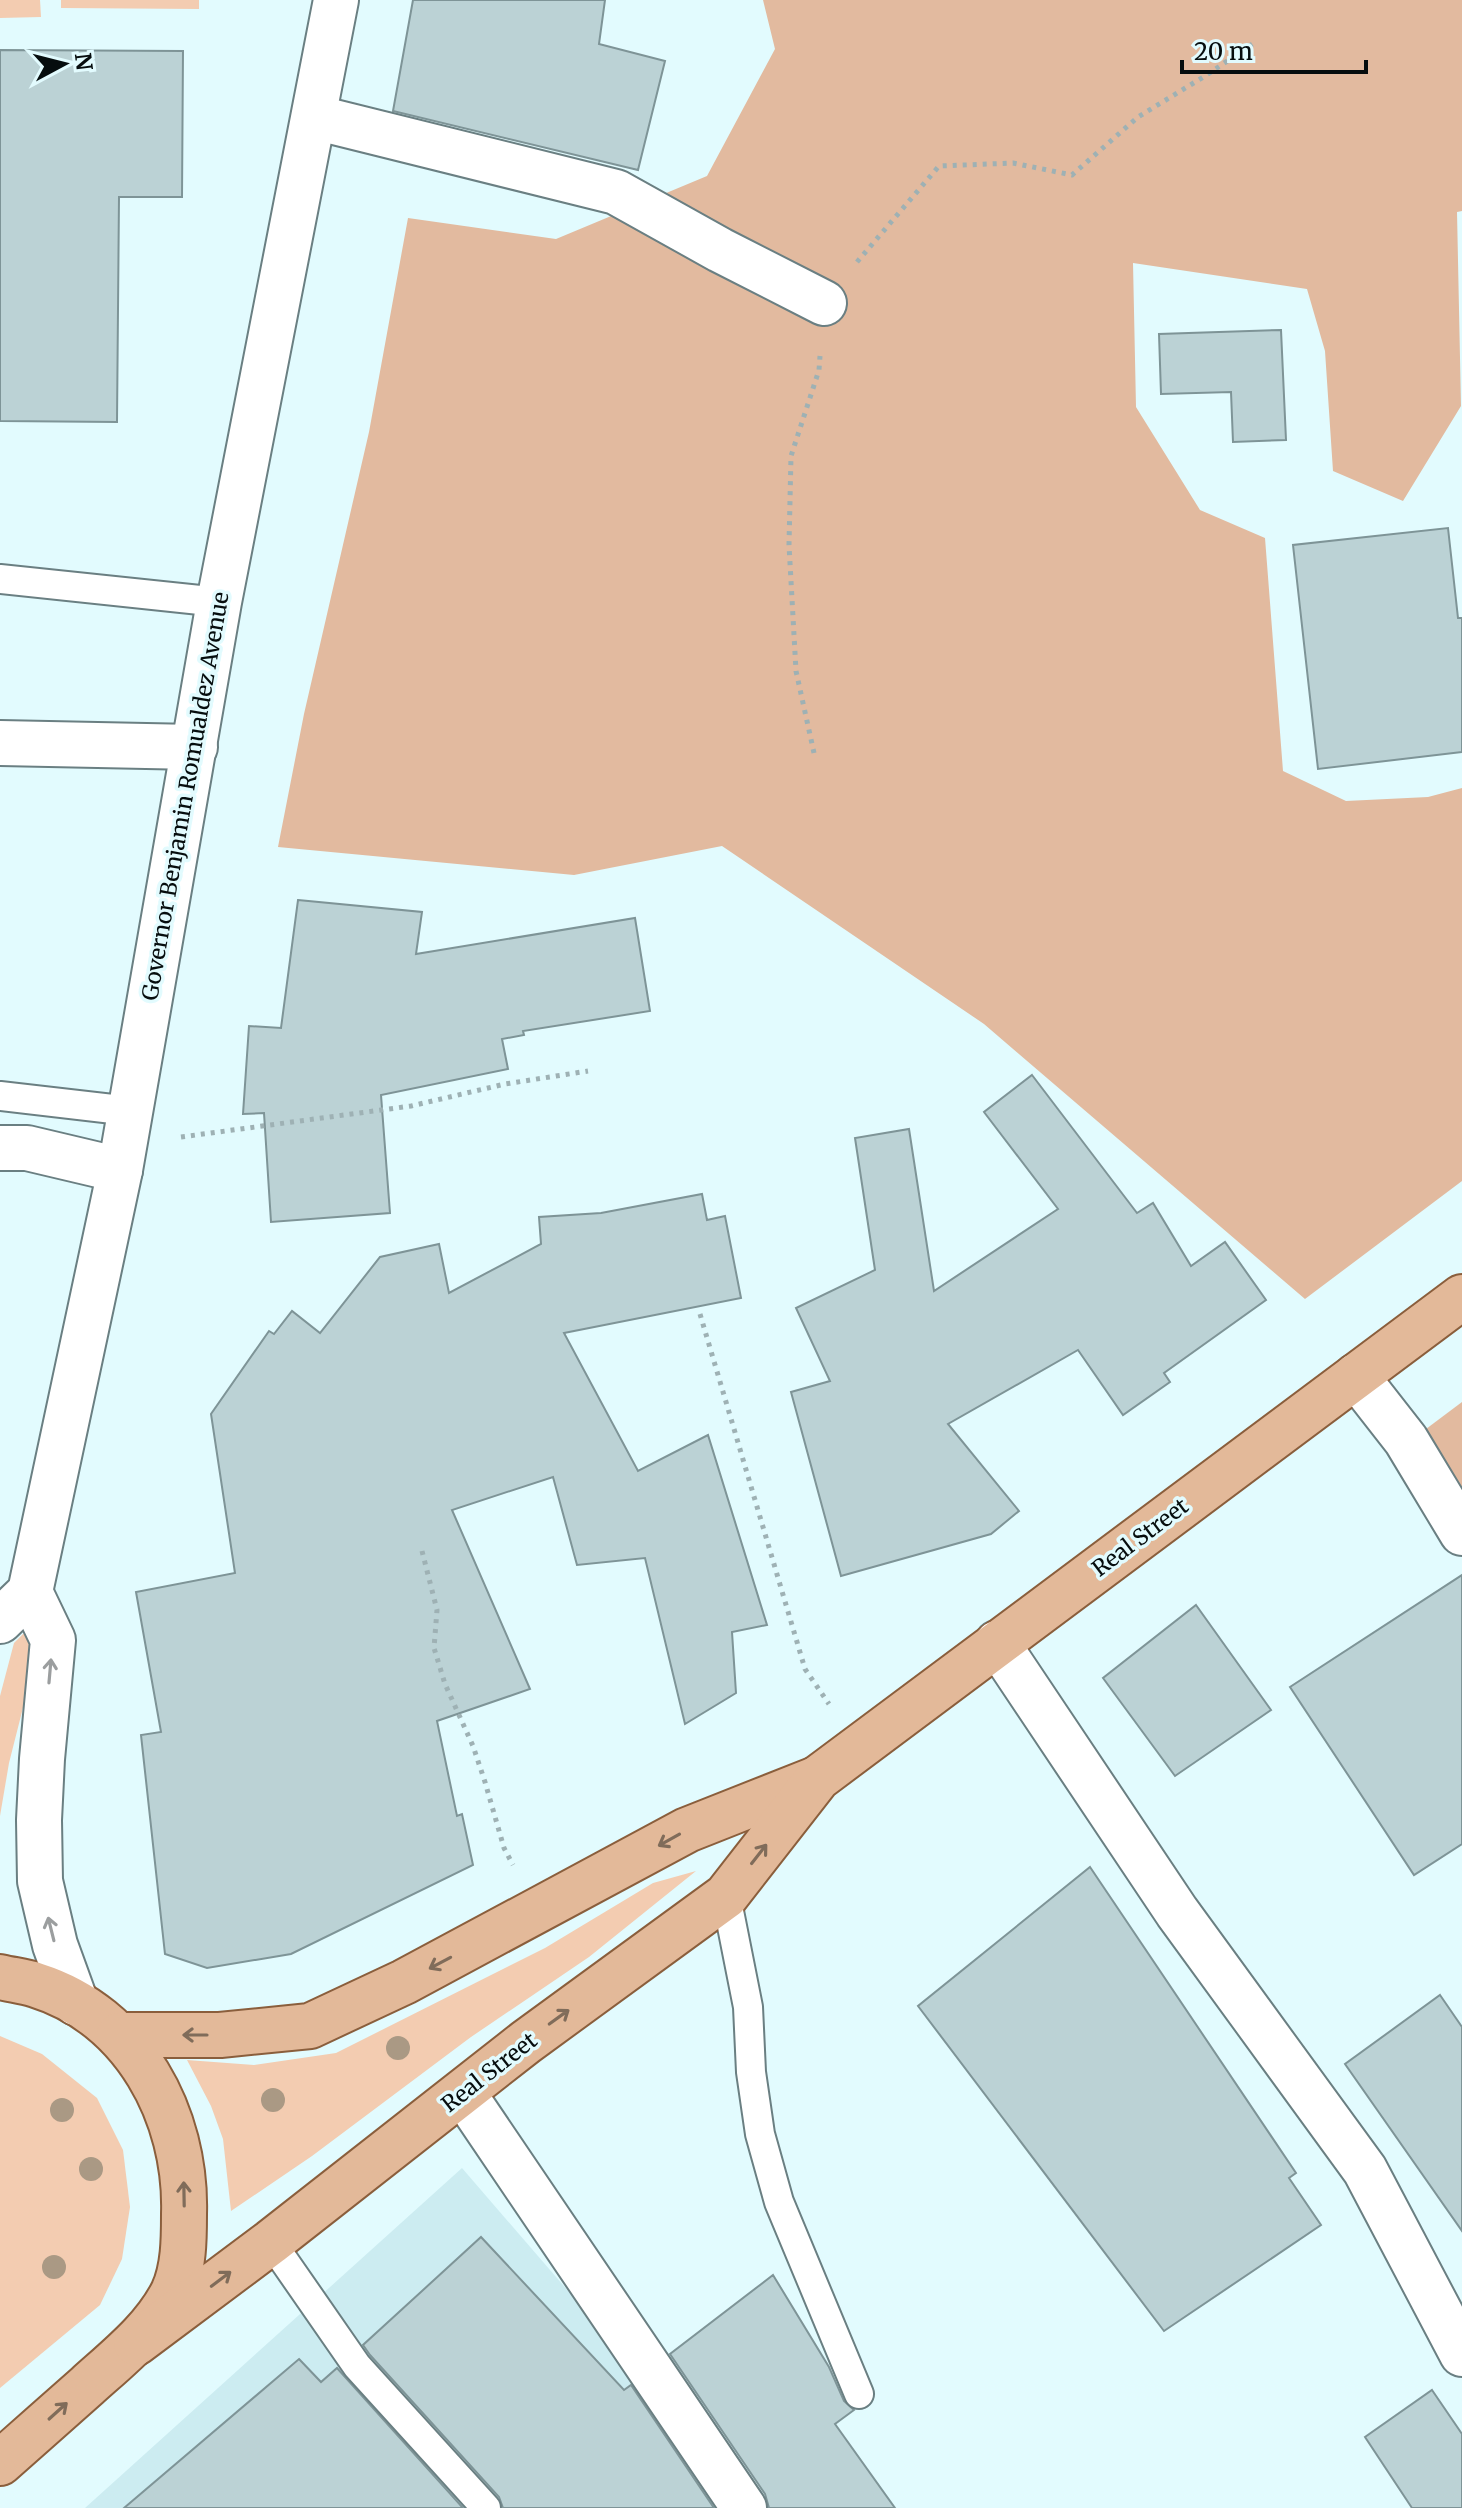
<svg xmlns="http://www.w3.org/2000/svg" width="1462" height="2508" font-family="Merriweather,serif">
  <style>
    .built { fill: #ccecf1 }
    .green { fill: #f3ccb1 }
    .forest { fill: #e2ba9f }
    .building { fill: #bbd2d5; stroke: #7e9497; stroke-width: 2 }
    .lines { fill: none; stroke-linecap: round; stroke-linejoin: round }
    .lane-casing { stroke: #6a7f82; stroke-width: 32 }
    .street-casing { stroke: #6a7f82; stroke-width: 48 }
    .secondary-casing { stroke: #6a7f82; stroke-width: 48 }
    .primary-casing { stroke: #8a5e3c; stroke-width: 48 }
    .path { stroke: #9eb1b4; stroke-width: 5; stroke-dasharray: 4 6; stroke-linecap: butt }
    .lane { stroke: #fff; stroke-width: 28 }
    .street { stroke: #fff; stroke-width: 44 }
    .secondary { stroke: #fff; stroke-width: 44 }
    .primary { stroke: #e3b999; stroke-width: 44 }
    .tree { fill: #aa9984 }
    .oneway { stroke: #9b9e9f }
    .oneway2 { stroke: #806c5a }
    .labels { text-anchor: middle; stroke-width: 7; stroke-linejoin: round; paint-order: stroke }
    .street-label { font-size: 22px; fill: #060d0e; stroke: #e2fbfe }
  </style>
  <rect width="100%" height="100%" fill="#e2fbfe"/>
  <path class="built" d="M 462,2168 L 720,2467 L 748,2508 L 85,2508 Z"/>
  <g class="green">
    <path d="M 0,0 L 40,0 L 41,17 L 0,18 Z"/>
    <path d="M 61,0 L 199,0 L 199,9 L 61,8 Z"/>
    <path d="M 31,1626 L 29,1684 L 9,1763 L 0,1816 L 0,1696 L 14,1643 Z"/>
    <path d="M 696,1871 L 589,1957 L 471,2037 L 312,2156 L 231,2211 L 223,2139 L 211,2106 L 187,2060 L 254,2065 L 336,2053 L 545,1948 L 653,1883 Z"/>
    <path d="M 0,2036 L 42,2054 L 97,2098 L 123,2150 L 130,2207 L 122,2259 L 100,2305 L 0,2388 Z"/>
  </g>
  <g class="forest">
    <path d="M 763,0 L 1462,0 L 1462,211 L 1457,212 L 1461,406 L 1403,501 L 1333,471 L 1325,351 L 1307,289 L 1133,263 L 1136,407 L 1200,510 L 1265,538 L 1283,771 L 1346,801 L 1428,797 L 1462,788 L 1462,1181 L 1305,1299 L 984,1024 L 722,846 L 574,875 L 278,847 L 304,714 L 369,432 L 408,218 L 556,239 L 707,176 L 775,49 Z"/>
    <path d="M 1462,1402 L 1462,1488 L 1422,1432 Z"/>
  </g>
  <g class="building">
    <path d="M 413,0 L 605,0 L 599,44 L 665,61 L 638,170 L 393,111 Z"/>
    <path d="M 0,50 L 183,51 L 182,197 L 119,197 L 117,422 L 0,421 Z"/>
    <path d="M 1281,330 L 1286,440 L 1233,442 L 1231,392 L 1161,394 L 1159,334 Z"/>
    <path d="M 1448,528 L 1458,618 L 1462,618 L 1462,752 L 1318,769 L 1293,545 Z"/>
    <path d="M 298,900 L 422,912 L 416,954 L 635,918 L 650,1011 L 523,1031 L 524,1035 L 502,1039 L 508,1069 L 381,1095 L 390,1213 L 271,1222 L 264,1113 L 243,1114 L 249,1026 L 281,1028 Z"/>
    <path d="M 1032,1075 L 1137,1213 L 1153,1203 L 1191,1266 L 1225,1242 L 1266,1300 L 1164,1373 L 1170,1382 L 1123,1415 L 1078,1350 L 948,1424 L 1019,1511 L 991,1534 L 841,1576 L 791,1392 L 830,1381 L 796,1308 L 875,1270 L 855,1138 L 909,1129 L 934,1291 L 1058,1209 L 984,1112 Z"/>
    <path d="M 702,1194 L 707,1220 L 725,1216 L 741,1298 L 564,1333 L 638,1471 L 708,1435 L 767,1625 L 732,1632 L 736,1693 L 685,1724 L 645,1558 L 577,1565 L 553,1477 L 452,1510 L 530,1689 L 437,1721 L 457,1816 L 462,1814 L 473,1865 L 291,1954 L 207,1968 L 165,1954 L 141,1735 L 161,1732 L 136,1592 L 235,1573 L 211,1414 L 269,1331 L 274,1334 L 292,1311 L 320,1333 L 380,1257 L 439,1244 L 449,1293 L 541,1244 L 539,1217 L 601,1213 Z"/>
    <path d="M 1462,1575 L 1462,1844 L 1414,1875 L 1290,1687 Z"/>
    <path d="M 1196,1605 L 1271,1710 L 1175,1776 L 1103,1678 Z"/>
    <path d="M 1090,1867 L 1296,2173 L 1289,2178 L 1321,2225 L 1164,2331 L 918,2006 Z"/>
    <path d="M 1440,1995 L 1462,2027 L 1462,2231 L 1345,2064 Z"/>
    <path d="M 481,2237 L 624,2390 L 631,2385 L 714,2508 L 503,2508 L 499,2497 L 370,2355 L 363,2345 Z"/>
    <path d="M 773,2275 L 829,2367 L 844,2401 L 854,2410 L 835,2424 L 895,2508 L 769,2508 L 765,2494 L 670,2354 Z"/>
    <path d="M 299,2359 L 321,2382 L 337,2368 L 463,2508 L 124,2508 Z"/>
    <path d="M 1432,2390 L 1462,2434 L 1462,2508 L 1412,2508 L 1365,2437 Z"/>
  </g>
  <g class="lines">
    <defs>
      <g id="lane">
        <path d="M 0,579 L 219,602"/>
        <path d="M 0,1096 L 130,1111"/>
        <path d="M 726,1896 L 748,2007 L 751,2072 L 760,2134 L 779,2202 L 859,2394"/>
        <path d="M 271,2242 L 357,2366 L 486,2508"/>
      </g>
      <g id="street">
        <path d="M 314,117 L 616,192 L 720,250 L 824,303"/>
        <path d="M 0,743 L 195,747"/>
        <path d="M 0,1148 L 27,1148 L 120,1170"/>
        <path d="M 1356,1376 L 1406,1440 L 1462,1533"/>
        <path d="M 997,1643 L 1177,1912 L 1365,2170 L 1462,2354"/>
        <path d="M 463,2093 L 744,2508"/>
      </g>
      <g id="secondary">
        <path d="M 30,1592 L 53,1640 L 42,1759 L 39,1820 L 40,1881 L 55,1945 L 76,2003"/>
        <path d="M 0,1621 L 30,1592 L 120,1170 L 219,602 L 336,0"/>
      </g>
      <g id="primary">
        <path d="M 0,1977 C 12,1980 24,1981 36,1985 C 134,2016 187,2115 184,2214 C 184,2239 184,2268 173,2292 C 154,2330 118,2358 87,2386 C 58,2412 29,2437 0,2463"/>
        <path d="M 119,2035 L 220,2035 L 310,2026 L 404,1982 L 687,1830 L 816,1779"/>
        <path d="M 136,2343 L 271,2242 L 526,2042 L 726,1896 L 818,1778 L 1462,1297"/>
      </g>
    </defs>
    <use href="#lane" class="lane-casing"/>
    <use href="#street" class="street-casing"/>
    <use href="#secondary" class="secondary-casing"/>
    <use href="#primary" class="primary-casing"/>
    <g class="path">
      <path d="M 857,262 L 939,166 L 1013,163 L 1072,175 L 1138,117 L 1205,76 L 1254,43"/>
      <path d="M 814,753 L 796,671 L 789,545 L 791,456 L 819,370 L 820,356"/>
      <path d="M 181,1137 L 411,1106 L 505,1084 L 588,1071"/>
      <path d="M 700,1314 L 805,1669 L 829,1704"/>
      <path d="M 422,1551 L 437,1610 L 434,1648 L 445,1684 L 473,1746 L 485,1782 L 504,1848 L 513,1865"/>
    </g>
    <use href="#lane" class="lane"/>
    <use href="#street" class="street"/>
    <use href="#secondary" class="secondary"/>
    <use href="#primary" class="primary"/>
  </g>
  <g class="tree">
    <circle cx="398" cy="2048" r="12"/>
    <circle cx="273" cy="2100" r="12"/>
    <circle cx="62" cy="2110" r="12"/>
    <circle cx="91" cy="2169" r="12"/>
    <circle cx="54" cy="2267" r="12"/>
  </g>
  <defs><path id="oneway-shaft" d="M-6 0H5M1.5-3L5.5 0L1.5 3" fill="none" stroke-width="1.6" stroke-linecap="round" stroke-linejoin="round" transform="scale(2)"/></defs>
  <g class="oneway">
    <use href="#oneway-shaft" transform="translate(50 1671) rotate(-85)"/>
    <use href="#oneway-shaft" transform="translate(51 1929) rotate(-104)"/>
  </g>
  <g class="oneway2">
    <use href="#oneway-shaft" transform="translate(669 1840) rotate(151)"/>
    <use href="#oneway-shaft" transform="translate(759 1854) rotate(-52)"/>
    <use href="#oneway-shaft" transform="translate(440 1963) rotate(152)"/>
    <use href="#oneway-shaft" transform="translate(559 2017) rotate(-36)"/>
    <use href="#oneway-shaft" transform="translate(195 2035) rotate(180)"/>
    <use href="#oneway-shaft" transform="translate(184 2194) rotate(-91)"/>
    <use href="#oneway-shaft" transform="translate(221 2279) rotate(-37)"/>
    <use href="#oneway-shaft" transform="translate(58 2411) rotate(-42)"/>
  </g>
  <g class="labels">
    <g class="street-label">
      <text transform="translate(185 796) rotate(-80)" y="8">Governor Benjamin Romualdez Avenue</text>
      <text transform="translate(1140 1537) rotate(-37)" y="8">Real Street</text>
      <text transform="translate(489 2072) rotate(-38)" y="8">Real Street</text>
    </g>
  </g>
  <g transform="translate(64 64) rotate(83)" stroke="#e2fbfe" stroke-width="6" paint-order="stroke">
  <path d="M0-6L14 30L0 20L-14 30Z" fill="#060d0e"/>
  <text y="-12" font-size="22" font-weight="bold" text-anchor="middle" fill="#060d0e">N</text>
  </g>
  <path d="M1182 60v12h184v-12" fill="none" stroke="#060d0e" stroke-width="4"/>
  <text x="1194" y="60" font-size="24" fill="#060d0e" stroke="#e2fbfe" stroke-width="6" paint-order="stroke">20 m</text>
</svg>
